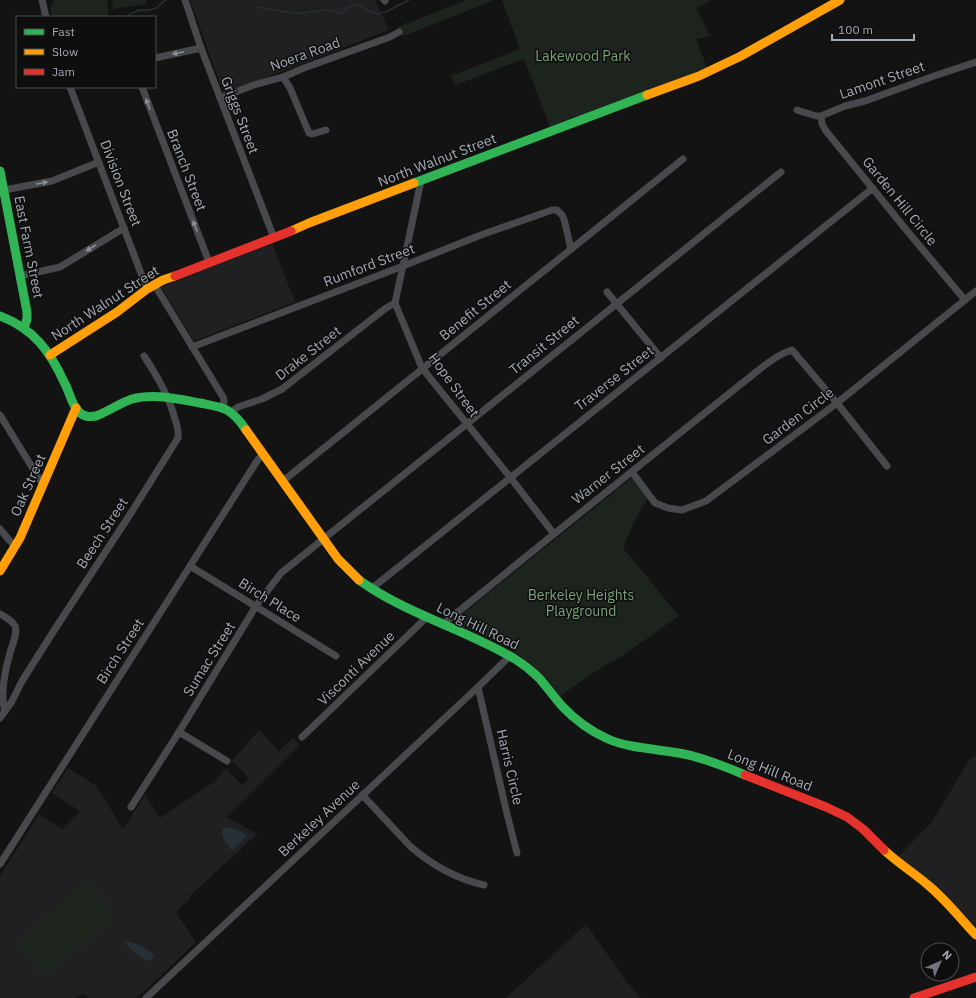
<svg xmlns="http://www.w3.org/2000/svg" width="976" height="998" font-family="'IBM Plex Sans',sans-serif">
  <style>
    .built { fill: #202022 }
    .green { fill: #1d241e }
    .water { fill: #273036 }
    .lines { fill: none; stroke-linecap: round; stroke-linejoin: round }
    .stream { stroke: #273036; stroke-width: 1.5 }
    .street { stroke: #48494d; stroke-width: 7 }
    .fast { stroke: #30b455; stroke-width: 9 }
    .slow { stroke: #ff9f0a; stroke-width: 9 }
    .jam { stroke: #e5322d; stroke-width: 9 }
    .oneway { fill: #888e96 }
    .labels { text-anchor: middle; stroke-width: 3; stroke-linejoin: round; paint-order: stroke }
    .street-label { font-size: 14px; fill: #a4abb5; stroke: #0e0e0f }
    .park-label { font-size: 14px; fill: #7ba17a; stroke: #0e0e0f }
  </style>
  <rect width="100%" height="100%" fill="#131314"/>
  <g class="built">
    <path d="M 190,0 L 375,0 L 389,30 L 224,94 Z"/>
    <path d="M 272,243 L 295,302 L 194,341 L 162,289 L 162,287 Z"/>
    <path d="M 259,730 L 279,751 L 293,738 L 300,745 L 227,817 L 257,834 L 190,896 L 191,898 L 176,912 L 196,942 L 189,949 L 137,998 L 88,998 L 84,993 L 76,998 L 0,998 L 0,876 L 39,814 L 62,829 L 80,811 L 52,793 L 68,768 L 96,786 L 123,829 L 145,795 L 160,818 L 214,782 L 226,768 L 242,785 L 249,778 L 232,761 Z"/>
    <path d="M 976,755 L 976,927 L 952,901 L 941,889 L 898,857 L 932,822 L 969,760 Z"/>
    <path d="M 586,924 L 626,981 L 641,998 L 506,998 Z"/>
  </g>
  <g class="green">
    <path d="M 54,0 L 107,0 L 108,10 L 107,17 L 52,17 L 50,8 L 51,8 L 51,5 Z"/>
    <path d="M 112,0 L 146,0 L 146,4 L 113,9 Z"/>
    <path d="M 467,0 L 495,0 L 403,36 L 398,27 Z"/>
    <path d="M 502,0 L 711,0 L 696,9 L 702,19 L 710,36 L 696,39 L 707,68 L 550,127 L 524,59 L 455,85 L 451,76 L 520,49 Z"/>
    <path d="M 634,476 L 650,495 L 636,518 L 623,548 L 679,616 L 619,658 L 604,666 L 560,696 C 554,688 548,679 540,672 C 519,651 485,636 457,625 L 455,622 L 455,620 Z"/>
    <path d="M 87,879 L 118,915 L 46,980 L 14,945 Z"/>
  </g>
  <g class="water">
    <path d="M 228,827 C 235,829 242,831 247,836 L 234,849 L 231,849 L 223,837 L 222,831 L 224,828 Z"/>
    <path d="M 126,941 C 136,942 148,949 154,956 L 153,958 C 151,960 150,961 147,961 C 141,959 128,947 124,942 Z"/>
  </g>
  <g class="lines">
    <g class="stream">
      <path d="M 256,7 C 269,9 282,12 296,13 C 306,13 317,11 327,10 C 332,9 337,13 342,13 L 346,8 L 356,4 L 360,5 L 368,11 L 373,13 L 378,14 L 388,11 L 397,6 L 409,0"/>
      <path d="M 126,17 C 130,14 135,11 140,10 C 145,10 149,11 153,9 C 159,8 161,2 166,0"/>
    </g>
    <g class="street">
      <path d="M 42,0 L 46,17"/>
      <path d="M 185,0 L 201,48 L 274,238"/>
      <path d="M 384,0 L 385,1"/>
      <path d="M 155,58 L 201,48"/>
      <path d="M 283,77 L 290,88 L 309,133 L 312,134 L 326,130"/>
      <path d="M 70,87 L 147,289"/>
      <path d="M 142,87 L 209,262"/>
      <path d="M 220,98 L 254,85 L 283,77 L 304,68 L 390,37 L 399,32"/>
      <path d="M 797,110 L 816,116 L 821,116 L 845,106 L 865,101 L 934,76 L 976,62"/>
      <path d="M 821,116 L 822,124 L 826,131 L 908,232 L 965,300"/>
      <path d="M 421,181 L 395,303 L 422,368 L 510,477 L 554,534"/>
      <path d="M 4,190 L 52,181 L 99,162"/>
      <path d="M 20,276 L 60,267 L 124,228"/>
      <path d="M 154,284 L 223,397 L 224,400 L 223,408"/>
      <path d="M 607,292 L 661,358"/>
      <path d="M 192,347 L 403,266 L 481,235 L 552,210 L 557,210 L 562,215 L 564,219 L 571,249"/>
      <path d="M 231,412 L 238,407 L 262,399 L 282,389 L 386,308 L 395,303"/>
      <path d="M 0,415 L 43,485"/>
      <path d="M 632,472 L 655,503 L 668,508 L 682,510 L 706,501 L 837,403 L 976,291"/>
      <path d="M 283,481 L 683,159"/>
      <path d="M 0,529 L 9,540 L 15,546"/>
      <path d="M 190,566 L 336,656"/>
      <path d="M 371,589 L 873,188"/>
      <path d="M 0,614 C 5,617 12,620 15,626 C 18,633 12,645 10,653 C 5,669 0,695 5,711"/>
      <path d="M 443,624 L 554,534 L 741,384 C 757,372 773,356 792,350 L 837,403 L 887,466"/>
      <path d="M 478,687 L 507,814 L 517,853"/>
      <path d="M 0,718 L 11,703 L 22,681 L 55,629 L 131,513 L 178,438 C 179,431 177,425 175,419 C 169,396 157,376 144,356"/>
      <path d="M 179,732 L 227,761"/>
      <path d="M 302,737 L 427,617"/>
      <path d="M 362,795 C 373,806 383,817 394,829 C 400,835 405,841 411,847 C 432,865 457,879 484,885"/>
      <path d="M 131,807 L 179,732 L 256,606 L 281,573 L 781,172"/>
      <path d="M 0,864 L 257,461 L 263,453"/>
      <path d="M 146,998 L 478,687 L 510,656"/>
    </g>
    <g class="fast">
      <path d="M 0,171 L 27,312 L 27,319 L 24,328"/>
      <path d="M 414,183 L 647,95"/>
      <path d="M 0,316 C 34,329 50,351 65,384 C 70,393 71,404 79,412 C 84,417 89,417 96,416 C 109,411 120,403 132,399 C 154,393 179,399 200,403 C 209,405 218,406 227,410 C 235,415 241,422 246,430"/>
      <path d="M 359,580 C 406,614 465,629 515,659 C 523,664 532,671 539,678 C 547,687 554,697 562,706 C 575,720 590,731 608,739 C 628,748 657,749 679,753 C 702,757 724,766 745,775"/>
    </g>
    <g class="slow">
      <path d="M 647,95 L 699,76 L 741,56 L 840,0"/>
      <path d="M 291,231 L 309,223 L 414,183"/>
      <path d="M 50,355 L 117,312 L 147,289 L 163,280 L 175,276"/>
      <path d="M 246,430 L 338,559 L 359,580"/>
      <path d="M 0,571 L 20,538 L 76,408"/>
      <path d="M 884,850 C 898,863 914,873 928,885 C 946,900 960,918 976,935"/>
    </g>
    <g class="jam">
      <path d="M 175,276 L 291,231"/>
      <path d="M 745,775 L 826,807 L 847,817 L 863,829 L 884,850"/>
      <path d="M 914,998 L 976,977"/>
    </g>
  </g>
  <defs><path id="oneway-solid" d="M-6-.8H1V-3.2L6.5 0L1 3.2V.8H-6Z"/></defs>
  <g class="oneway">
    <use href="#oneway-solid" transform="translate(178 53) rotate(168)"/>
    <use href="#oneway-solid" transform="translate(148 104) rotate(-111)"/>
    <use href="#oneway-solid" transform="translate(42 183) rotate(-11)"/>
    <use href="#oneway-solid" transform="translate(195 226) rotate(-111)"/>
    <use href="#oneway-solid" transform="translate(91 248) rotate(148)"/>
  </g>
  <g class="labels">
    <g class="street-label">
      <text transform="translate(305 54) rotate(-20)" y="5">Noera Road</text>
      <text transform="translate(882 80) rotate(-19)" y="5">Lamont Street</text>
      <text transform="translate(240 115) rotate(69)" y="5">Griggs Street</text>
      <text transform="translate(437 160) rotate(-21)" y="5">North Walnut Street</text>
      <text transform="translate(187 170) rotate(69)" y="5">Branch Street</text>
      <text transform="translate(121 183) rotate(69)" y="5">Division Street</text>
      <text transform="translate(900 201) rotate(51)" y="5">Garden Hill Circle</text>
      <text transform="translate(29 247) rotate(79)" y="5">East Farm Street</text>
      <text transform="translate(369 265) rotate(-21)" y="5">Rumford Street</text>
      <text transform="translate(105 303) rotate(-33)" y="5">North Walnut Street</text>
      <text transform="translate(475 310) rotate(-39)" y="5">Benefit Street</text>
      <text transform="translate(544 345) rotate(-39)" y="5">Transit Street</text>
      <text transform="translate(308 353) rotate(-38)" y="5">Drake Street</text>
      <text transform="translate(614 378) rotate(-38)" y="5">Traverse Street</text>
      <text transform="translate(454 385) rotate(54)" y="5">Hope Street</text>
      <text transform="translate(798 416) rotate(-37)" y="5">Garden Circle</text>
      <text transform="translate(608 474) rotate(-38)" y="5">Warner Street</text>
      <text transform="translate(28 485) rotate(-66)" y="5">Oak Street</text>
      <text transform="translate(102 533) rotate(-57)" y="5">Beech Street</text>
      <text transform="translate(270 600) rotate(32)" y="5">Birch Place</text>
      <text transform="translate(478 626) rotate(26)" y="5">Long Hill Road</text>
      <text transform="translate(120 651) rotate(-57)" y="5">Birch Street</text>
      <text transform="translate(209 659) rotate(-58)" y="5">Sumac Street</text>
      <text transform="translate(356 668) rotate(-44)" y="5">Visconti Avenue</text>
      <text transform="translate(510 767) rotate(77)" y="5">Harris Circle</text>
      <text transform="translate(770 770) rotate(22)" y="5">Long Hill Road</text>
      <text transform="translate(319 818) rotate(-43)" y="5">Berkeley Avenue</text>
    </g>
    <g class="park-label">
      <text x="583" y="61">Lakewood Park</text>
      <text x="581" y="600">Berkeley Heights<tspan x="581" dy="16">Playground</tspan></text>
    </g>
  </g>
  <rect x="16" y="16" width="140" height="72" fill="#0e0e0f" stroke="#4a4d51"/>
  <rect x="24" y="29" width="20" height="6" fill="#30b455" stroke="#4a4d51"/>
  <text x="52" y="36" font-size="12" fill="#a4abb5">Fast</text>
  <rect x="24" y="49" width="20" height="6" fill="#ff9f0a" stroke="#4a4d51"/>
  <text x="52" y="56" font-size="12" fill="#a4abb5">Slow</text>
  <rect x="24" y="69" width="20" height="6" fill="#e5322d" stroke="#4a4d51"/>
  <text x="52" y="76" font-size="12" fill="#a4abb5">Jam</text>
  <g transform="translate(940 962) rotate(45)"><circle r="19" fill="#0e0e0f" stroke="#4a4d51"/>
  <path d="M0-3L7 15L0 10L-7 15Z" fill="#71767d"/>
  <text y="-6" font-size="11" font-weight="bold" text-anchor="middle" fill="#a4abb5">N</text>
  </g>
  <path d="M832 34v6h82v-6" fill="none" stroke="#a4abb5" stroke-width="2"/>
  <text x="838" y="34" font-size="12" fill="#a4abb5" stroke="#0e0e0f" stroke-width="3" paint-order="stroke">100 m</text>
</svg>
